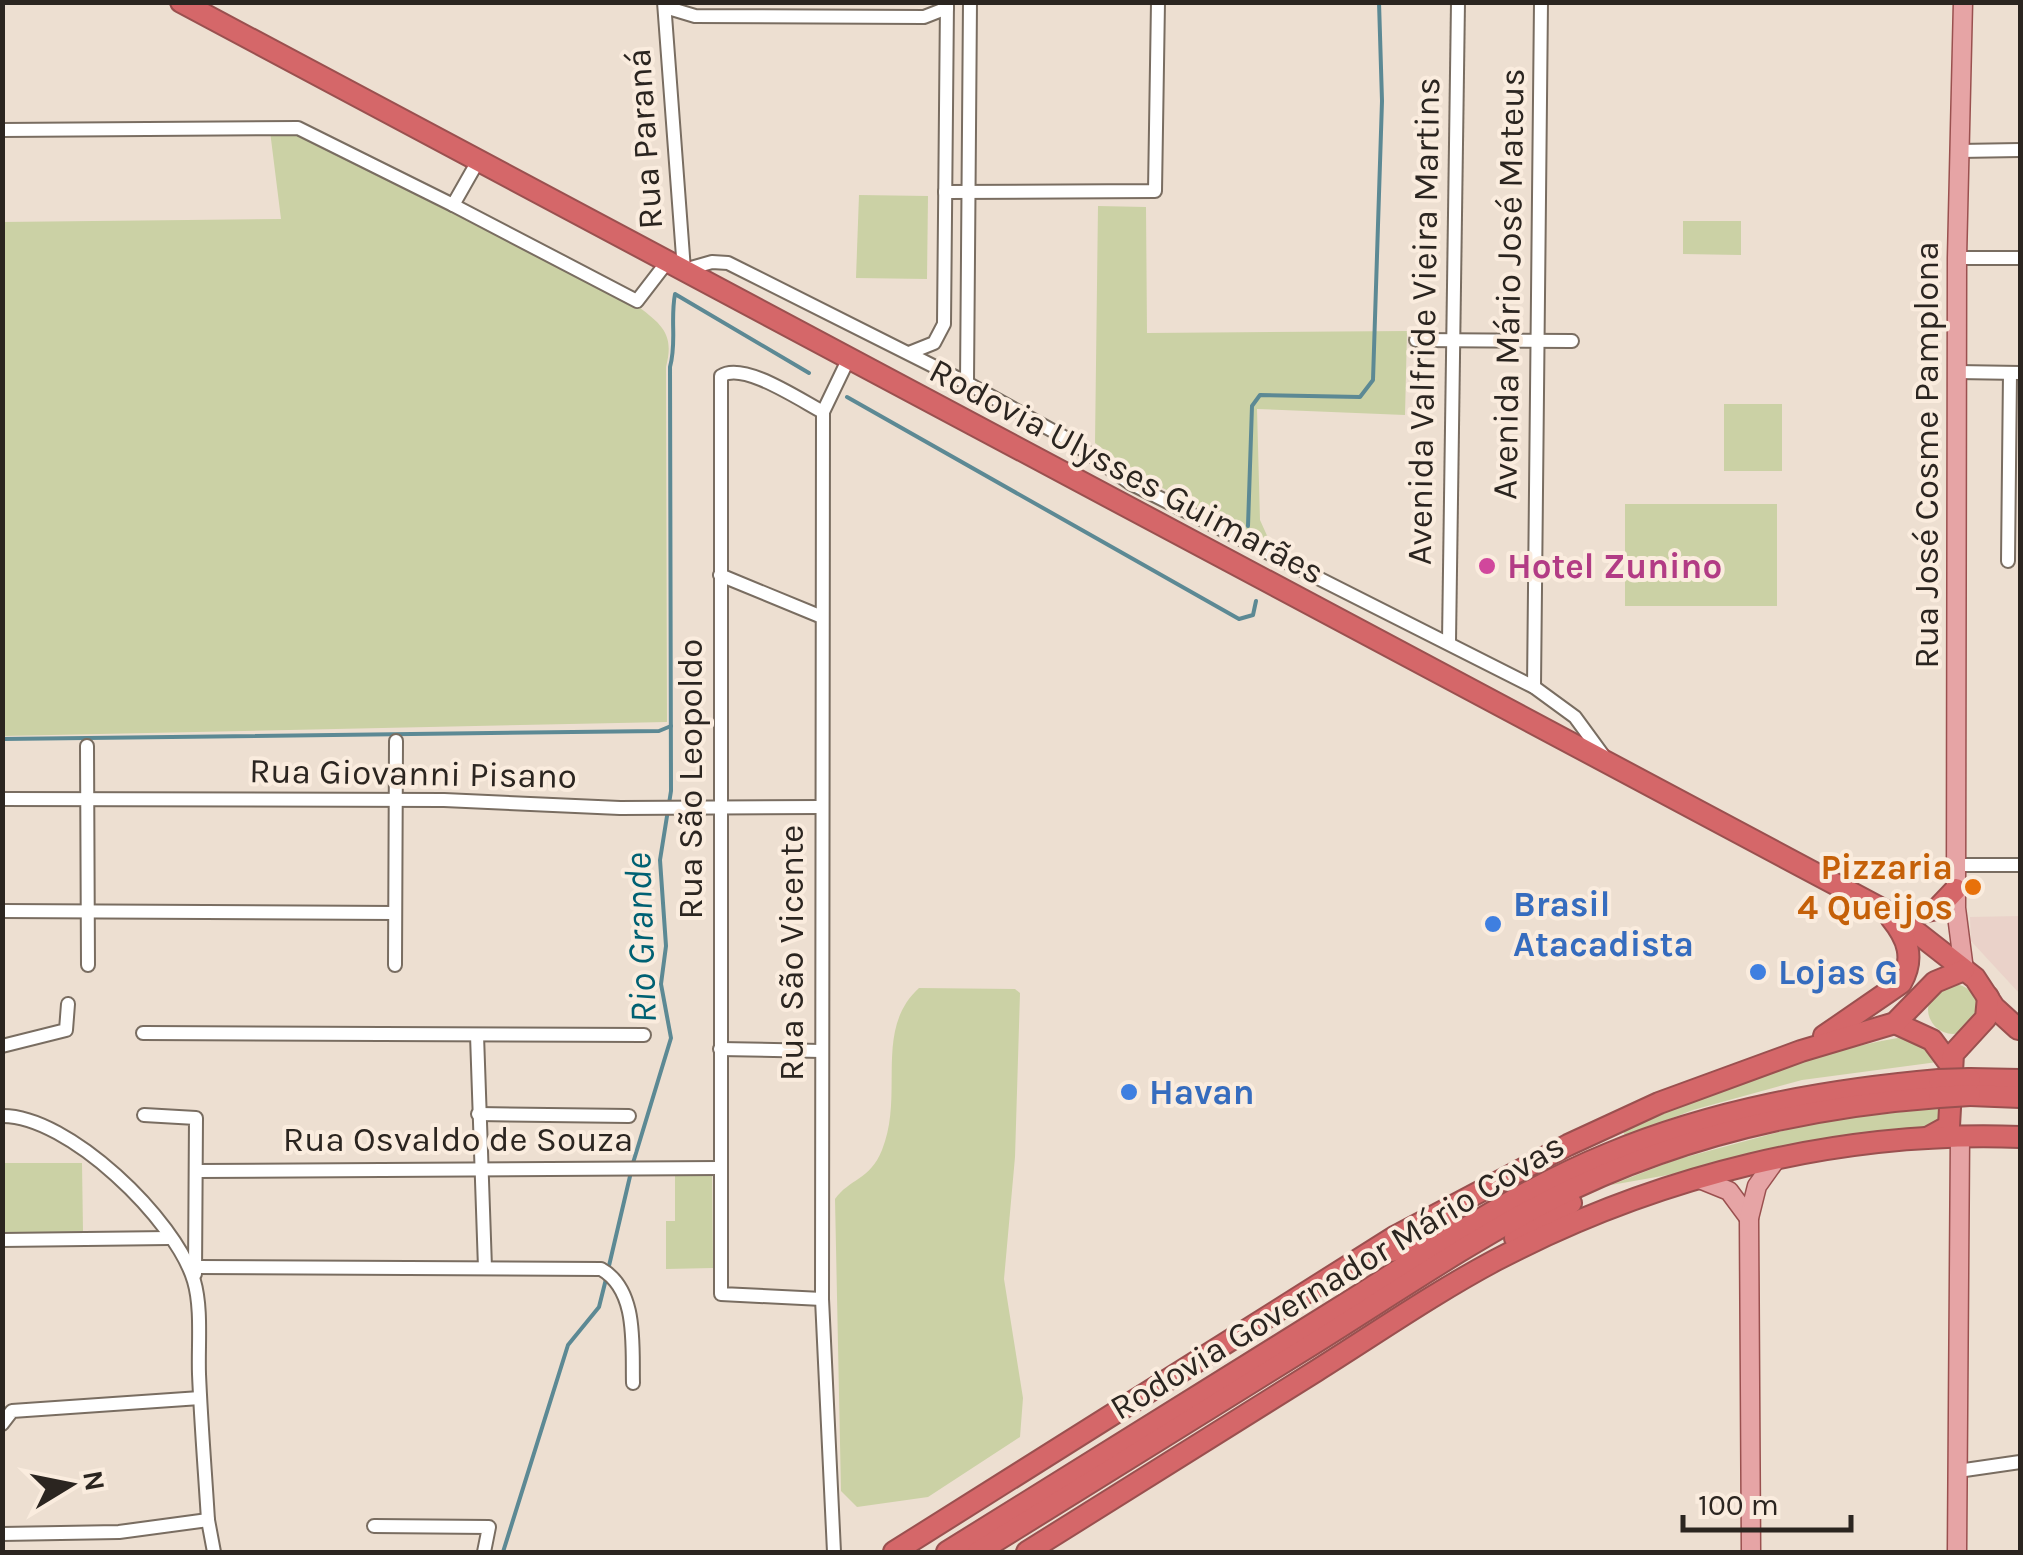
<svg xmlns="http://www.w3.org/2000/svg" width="2023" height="1555" font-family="Karla,sans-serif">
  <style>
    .commercial { fill: #ead2c9 }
    .green { fill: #cbd1a5 }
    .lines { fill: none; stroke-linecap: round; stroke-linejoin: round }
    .stream { stroke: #5c8994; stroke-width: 4 }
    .minor-casing { stroke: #796d61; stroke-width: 16 }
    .major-casing { stroke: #9a504f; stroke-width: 21 }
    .highway-casing { stroke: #9a504f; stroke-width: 24 }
    .minor { stroke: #fff; stroke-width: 12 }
    .major { stroke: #e6a4a5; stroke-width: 18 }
    .highway { stroke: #d56769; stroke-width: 20 }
    .highway-bridge-casing { stroke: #9a504f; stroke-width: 24; stroke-linecap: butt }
    .highway-bridge { stroke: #d56769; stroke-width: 20 }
    .hotel-dot { fill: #d1479c; stroke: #faecde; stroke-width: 4 }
    .food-dot { fill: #e8710a; stroke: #faecde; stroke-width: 4 }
    .shop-dot { fill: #3f7fe0; stroke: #faecde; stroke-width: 4 }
    .labels { text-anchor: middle; stroke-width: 8; stroke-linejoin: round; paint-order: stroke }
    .street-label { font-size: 35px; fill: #2b2520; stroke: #faecde }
    .hotel-label { font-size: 35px; font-weight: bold; fill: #b23c85; stroke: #faecde; text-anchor: start }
    .food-label { font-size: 35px; font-weight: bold; fill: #c56008; stroke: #faecde; text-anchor: end }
    .shop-label { font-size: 35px; font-weight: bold; fill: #366cbe; stroke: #faecde; text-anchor: start }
    .water-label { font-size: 38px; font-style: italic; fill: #006173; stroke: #faecde }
  </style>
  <rect width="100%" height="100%" fill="#eddfd1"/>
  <path class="commercial" d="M 2020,916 L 2020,994 L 1971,941 L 1970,917 Z"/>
  <g class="green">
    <path d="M 270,131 L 307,136 L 635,304 C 661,324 675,333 666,367 L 667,722 L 3,736 L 2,222 L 281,219 Z"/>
    <path d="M 859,195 L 928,196 L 927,279 L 856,278 Z"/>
    <path d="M 1098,206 L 1146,207 L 1147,333 L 1407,331 L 1405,415 L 1257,409 L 1260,520 L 1269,540 L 1254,538 L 1139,475 L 1095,443 Z"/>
    <path d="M 1683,221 L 1741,221 L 1741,255 L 1683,254 Z"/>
    <rect x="1724" y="404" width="58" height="67"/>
    <rect x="1625" y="504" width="152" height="102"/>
    <circle cx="1953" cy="1009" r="25"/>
    <path d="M 919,988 L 1015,989 L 1020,993 L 1015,1157 L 1004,1279 L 1023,1398 L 1020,1437 L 928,1497 L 857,1507 L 841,1491 L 835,1199 C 849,1179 870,1180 882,1150 C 905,1094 873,1030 919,988 Z"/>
    <path d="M 1915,1035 L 1945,1061 L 1802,1080 L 1693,1110 L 1625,1136 L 1623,1131 C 1716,1087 1813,1051 1915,1035 Z"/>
    <path d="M 1948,1107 L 1946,1126 L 1611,1185 L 1675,1160 L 1820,1121 Z"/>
    <path d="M 3,1163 L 82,1163 L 83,1232 L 3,1232 Z"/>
    <path d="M 675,1172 L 712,1172 L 713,1268 L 666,1269 L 666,1221 L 675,1221 Z"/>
  </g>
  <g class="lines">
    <g class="stream">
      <path d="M 847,397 L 1239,619 L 1253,615 L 1256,601"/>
      <path d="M 1248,526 L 1252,406 L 1260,395 L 1360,397 L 1373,380 L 1382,101 L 1379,2"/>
      <path d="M 2,739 L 659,731 L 671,726"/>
      <path d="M 633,1163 L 671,1038 L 661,984 L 666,946 L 660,860 L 671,791 L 670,367 C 677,342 670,321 675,294 L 809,373"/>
      <path d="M 608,1270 L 631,1172"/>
      <path d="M 503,1552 L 568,1345 L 599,1307 L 606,1279"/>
    </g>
    <defs>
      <g id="minor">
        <path d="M 664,2 L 684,270 L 712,262 L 728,263 L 967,383 L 1071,441 L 1130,483 L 1534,687 L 1575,717 L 1605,758"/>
        <path d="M 665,7 L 695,16 L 924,17 L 947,8"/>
        <path d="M 2,130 L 298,128 L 453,205 L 478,161"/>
        <path d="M 1959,151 L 2020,150"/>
        <path d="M 945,192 L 1155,191 L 1158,2"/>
        <path d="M 453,205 L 637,301 L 667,262"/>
        <path d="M 1957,258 L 2020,258"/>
        <path d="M 1416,340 L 1572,341"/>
        <path d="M 909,353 L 934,343 L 944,324 L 947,2"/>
        <path d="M 1957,372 L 2020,373"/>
        <path d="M 967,383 L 970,2"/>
        <path d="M 2008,561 L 2010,373"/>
        <path d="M 720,575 L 822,617"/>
        <path d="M 1449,641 L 1458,2"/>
        <path d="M 1534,687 L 1541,2"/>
        <path d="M 87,746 L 88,965"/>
        <path d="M 2,799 L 444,800 L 620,808 L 822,807"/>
        <path d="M 1956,865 L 2020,865"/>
        <path d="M 2,911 L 395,913"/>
        <path d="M 395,965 L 396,741"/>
        <path d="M 143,1033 L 644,1035"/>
        <path d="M 477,1035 L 485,1268"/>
        <path d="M 2,1046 L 66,1030 L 68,1004"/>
        <path d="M 720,1049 L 821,1051"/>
        <path d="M 478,1114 L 629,1116"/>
        <path d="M 144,1115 L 196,1118 L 195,1274"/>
        <path d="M 2,1116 C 68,1115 176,1220 194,1281 C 202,1308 198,1345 199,1374 C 201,1423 205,1471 208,1520 L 214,1552"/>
        <path d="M 196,1171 L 720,1168"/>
        <path d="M 2,1240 L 169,1238"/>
        <path d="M 197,1267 L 601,1269 C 638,1290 632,1345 633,1383"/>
        <path d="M 822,1299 L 721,1294 L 721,376 C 743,361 800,400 823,412"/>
        <path d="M 2,1424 L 12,1411 L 200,1398"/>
        <path d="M 1958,1471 L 2020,1462"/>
        <path d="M 374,1526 L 489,1527 L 484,1552"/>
        <path d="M 2,1534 L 119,1532 L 208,1520"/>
        <path d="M 834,1552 L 822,1299 L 823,412 L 848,360"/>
      </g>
      <g id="major">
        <path d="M 1963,2 L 1957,258 L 1956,908 L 1964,970"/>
        <path d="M 1697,1178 L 1729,1191 L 1749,1218"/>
        <path d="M 1751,1552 L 1749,1218 L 1757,1186 L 1777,1158"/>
        <path d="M 1957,1552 L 1960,1137"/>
      </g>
      <g id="highway">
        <path d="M 181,2 L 1897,917 L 1975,978 L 1994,1007 L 2018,1029"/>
        <path d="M 1897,917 L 1937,909 L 1956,889"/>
        <path d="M 1895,1023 L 1932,1040 L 1952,1067"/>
        <path d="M 1824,1036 L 1901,983 C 1915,958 1908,939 1891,918"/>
        <path d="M 1970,1079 L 2020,1080"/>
        <path d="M 1970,1095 L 2020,1097"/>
        <path d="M 1929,1137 L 1949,1126 L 1953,1054 L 1986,1018 L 1988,997"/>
        <path d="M 1515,1238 L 1571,1203"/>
        <path d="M 1392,1251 L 1453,1225"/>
        <path d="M 894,1552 L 1396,1236 L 1568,1145 L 1659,1103 L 1801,1051 L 1895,1023 L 1935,982 L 1964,970"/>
        <path d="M 947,1552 C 1077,1471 1208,1390 1339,1308 C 1426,1254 1512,1193 1608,1154 C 1714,1110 1825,1090 1939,1080"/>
        <path d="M 978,1552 C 1089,1483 1201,1414 1313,1344 C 1390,1296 1466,1244 1546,1202 C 1670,1138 1802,1107 1939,1097"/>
        <path d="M 1027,1552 C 1123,1492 1219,1431 1316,1371 C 1375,1334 1434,1293 1496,1260 C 1656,1176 1840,1130 2020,1137"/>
      </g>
    </defs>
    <use href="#minor" class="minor-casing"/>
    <use href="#major" class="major-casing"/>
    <use href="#highway" class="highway-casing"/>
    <use href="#minor" class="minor"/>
    <use href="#major" class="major"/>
    <use href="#highway" class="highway"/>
    <defs>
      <g id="highway-bridge">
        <path d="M 1939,1080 L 1970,1079"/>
        <path d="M 1939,1097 L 1970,1095"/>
      </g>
    </defs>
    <use href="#highway-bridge" class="highway-bridge-casing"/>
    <use href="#highway-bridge" class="highway-bridge"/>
  </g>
  <circle class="hotel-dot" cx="1487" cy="566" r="10"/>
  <circle class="food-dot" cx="1973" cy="887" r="10"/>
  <g class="shop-dot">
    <circle cx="1493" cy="924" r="10"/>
    <circle cx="1758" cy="972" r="10"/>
    <circle cx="1129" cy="1092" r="10"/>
  </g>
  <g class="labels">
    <g class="street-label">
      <text transform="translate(644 139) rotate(-94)" y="12">Rua Paraná</text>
      <text transform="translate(1508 284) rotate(-89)" y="12">Avenida Mário José Mateus</text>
      <text transform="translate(1423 321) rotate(-89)" y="12">Avenida Valfride Vieira Martins</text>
      <text transform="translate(1926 455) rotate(-90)" y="12">Rua José Cosme Pamplona</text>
      <text transform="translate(1127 471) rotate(28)" y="12">Rodovia Ulysses Guimarães</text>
      <text transform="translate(413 773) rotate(1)" y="12">Rua Giovanni Pisano</text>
      <text transform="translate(690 779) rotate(-90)" y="12">Rua São Leopoldo</text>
      <text transform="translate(791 953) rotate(-90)" y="12">Rua São Vicente</text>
      <text x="458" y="1151">Rua Osvaldo de Souza</text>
      <text transform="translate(1337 1276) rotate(-31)" y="12">Rodovia Governador Mário Covas</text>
    </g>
    <g class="hotel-label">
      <text x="1507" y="578">Hotel Zunino</text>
    </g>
    <g class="food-label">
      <text x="1953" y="879">Pizzaria<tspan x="1953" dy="40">4 Queijos</tspan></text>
    </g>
    <g class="shop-label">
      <text x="1513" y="916">Brasil<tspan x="1513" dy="40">Atacadista</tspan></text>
      <text x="1778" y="984">Lojas G</text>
      <text x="1149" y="1104">Havan</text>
    </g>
    <g class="water-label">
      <text transform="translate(640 938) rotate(-92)" y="13">Rio Grande</text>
    </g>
  </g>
  <rect width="2023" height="1555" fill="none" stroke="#2b2520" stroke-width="10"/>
  <g transform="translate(70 1485) rotate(80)" stroke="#faecde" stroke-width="8" paint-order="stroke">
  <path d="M0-8L18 38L0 25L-18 38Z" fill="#2b2520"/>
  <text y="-15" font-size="28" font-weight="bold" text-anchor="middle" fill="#2b2520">N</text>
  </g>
  <path d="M1683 1515v15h168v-15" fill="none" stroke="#2b2520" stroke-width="5"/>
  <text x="1698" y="1515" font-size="30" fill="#2b2520" stroke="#faecde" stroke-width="8" paint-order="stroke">100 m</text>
</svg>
